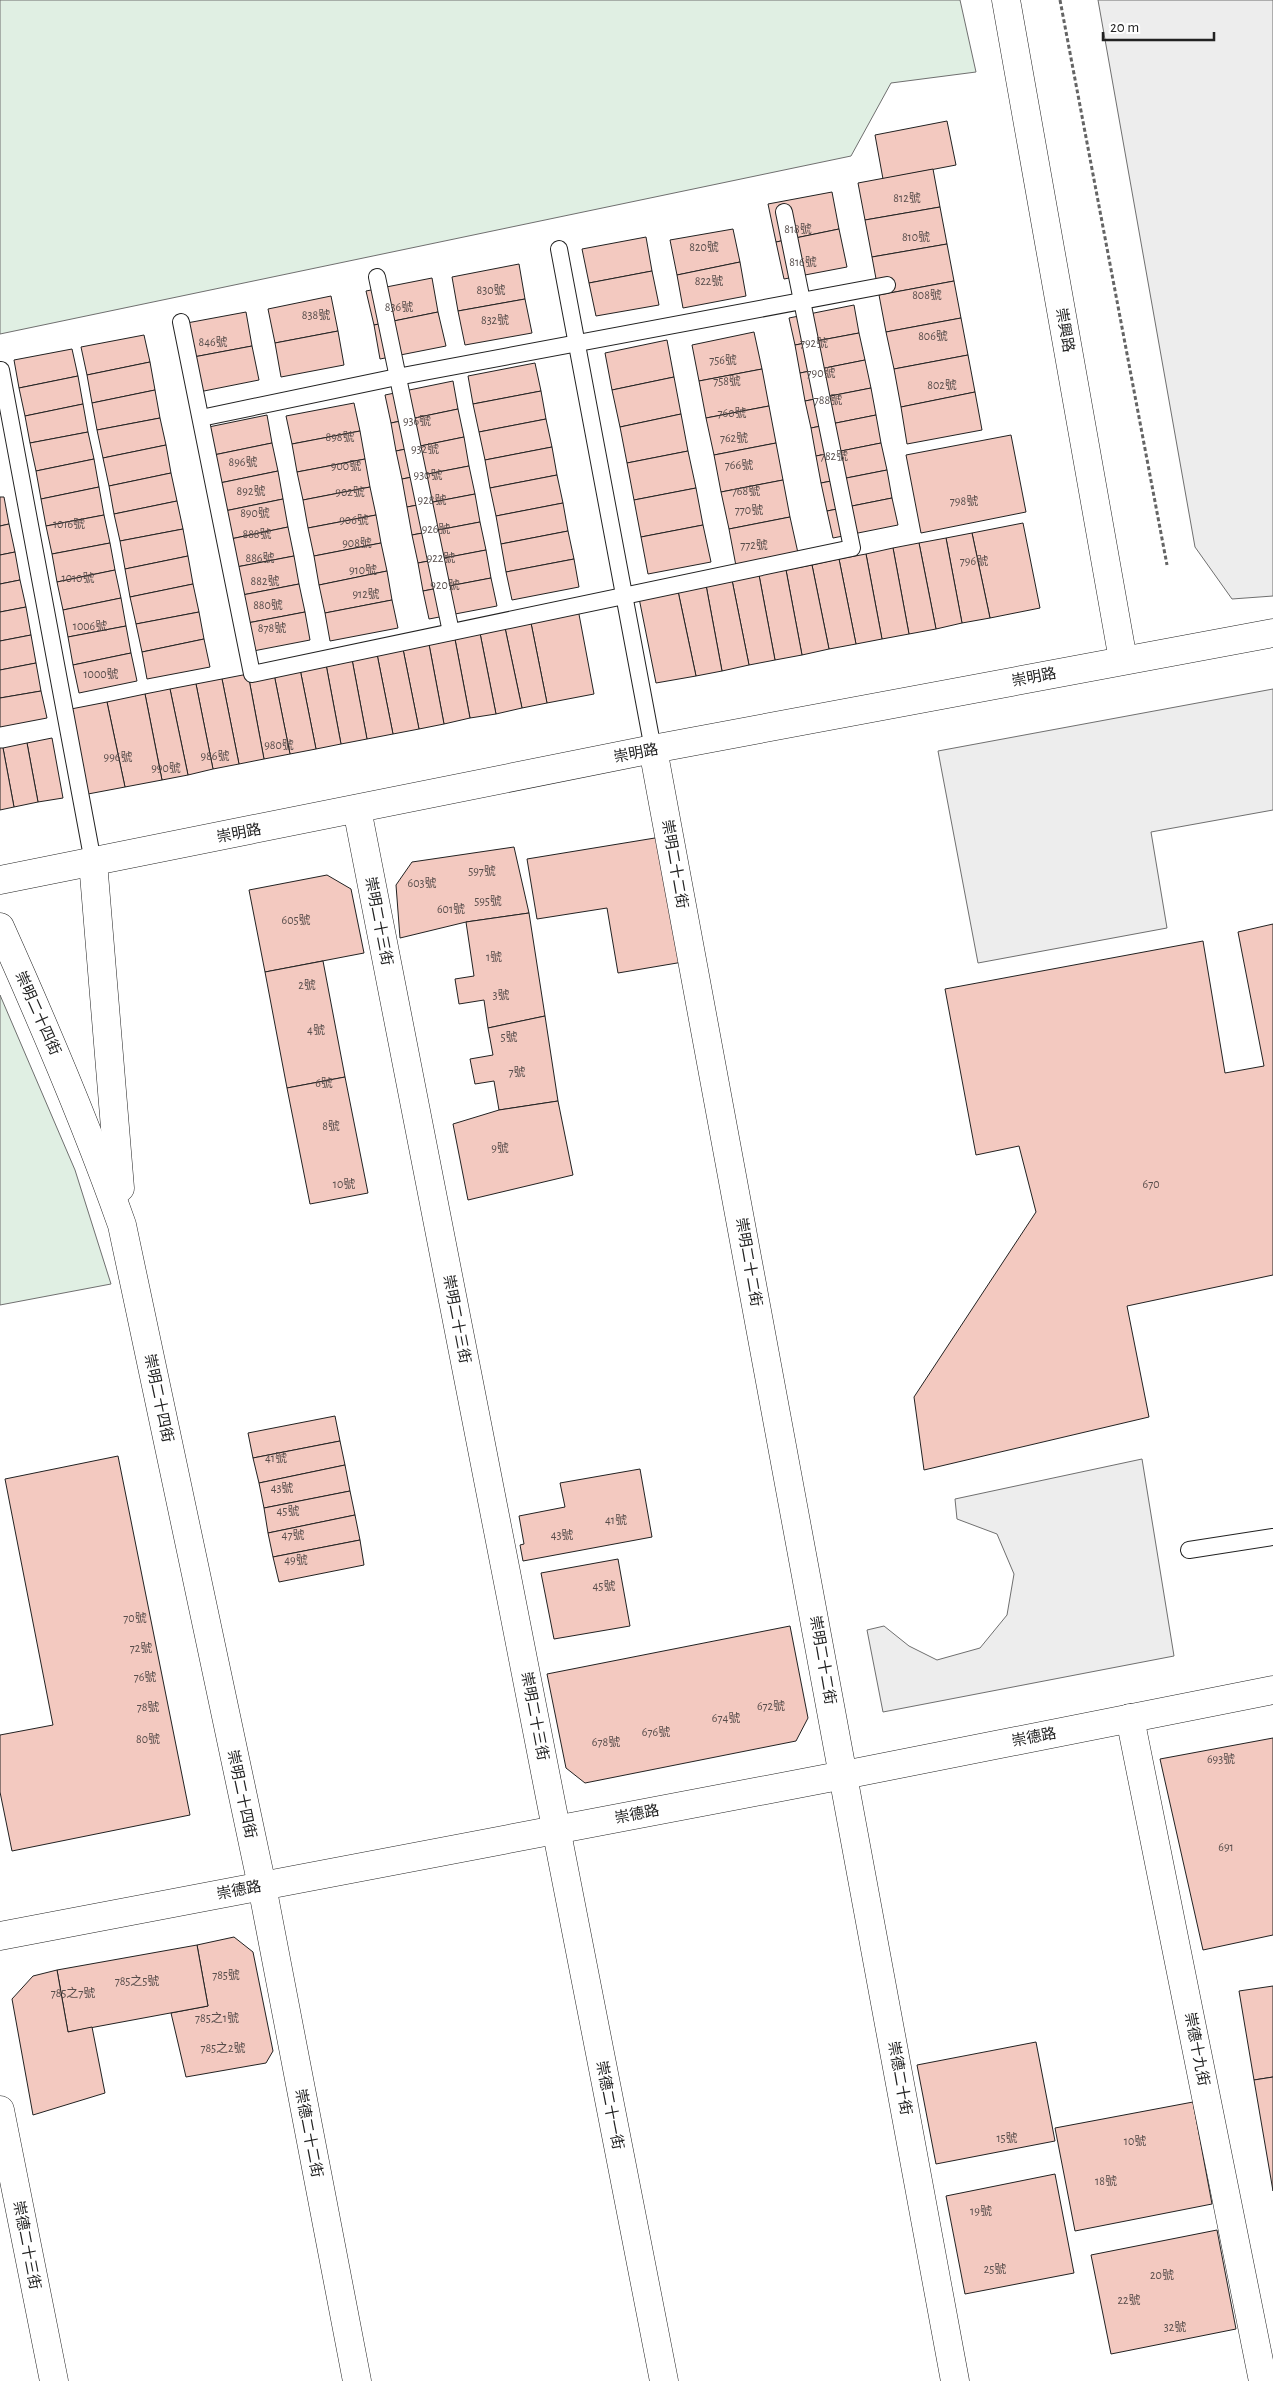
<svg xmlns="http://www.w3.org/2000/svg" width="1273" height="2381" font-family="'Alegreya Sans','Noto Sans TC',sans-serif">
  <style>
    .green { fill: #e0efe3; stroke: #6f6f6f }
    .parking { fill: #ededed; stroke: #6f6f6f }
    .building { fill: #f3c9c0; stroke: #222 }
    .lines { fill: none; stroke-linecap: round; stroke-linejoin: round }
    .service-casing { stroke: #222; stroke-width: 18 }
    .minor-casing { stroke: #222; stroke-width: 29 }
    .tertiary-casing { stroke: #222; stroke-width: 29 }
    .path { stroke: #646464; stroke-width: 3; stroke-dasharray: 4 2.5; stroke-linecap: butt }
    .service { stroke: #fff; stroke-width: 16 }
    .minor { stroke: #fff; stroke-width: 28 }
    .tertiary { stroke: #fff; stroke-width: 28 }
    .labels { text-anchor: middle; stroke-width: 4; stroke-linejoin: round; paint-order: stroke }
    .number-label { font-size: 12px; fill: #564c4a }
    .street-label { font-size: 15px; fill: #222; stroke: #fff }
  </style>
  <rect width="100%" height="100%" fill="#fff"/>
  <g class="green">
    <path d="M 0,0 L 960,0 L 976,72 L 891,83 L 851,156 L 0,334 Z"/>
    <path d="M 0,995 L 75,1170 L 111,1284 L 0,1305 Z"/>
  </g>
  <g class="parking">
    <path d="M 1098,0 L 1273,0 L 1273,596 L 1232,599 L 1195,547 Z"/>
    <path d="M 1273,689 L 1273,810 L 1151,832 L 1167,928 L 978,963 L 938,751 Z"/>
    <path d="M 1142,1459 L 1174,1656 L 883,1712 L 867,1630 L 884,1626 L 909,1646 L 937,1660 L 980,1648 L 1007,1615 L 1014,1574 L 997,1534 L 957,1519 L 955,1499 Z"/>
  </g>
  <g class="building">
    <path d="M 947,121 L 956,165 L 883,179 L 875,135 Z"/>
    <path d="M 933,169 L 940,207 L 865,220 L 858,183 Z"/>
    <path d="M 832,192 L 839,229 L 776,242 L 768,204 Z"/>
    <path d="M 940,207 L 947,244 L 872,257 L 865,220 Z"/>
    <path d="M 733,229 L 740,262 L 677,275 L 670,240 Z"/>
    <path d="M 839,229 L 847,267 L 784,279 L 776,242 Z"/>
    <path d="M 646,237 L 652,271 L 589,283 L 582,249 Z"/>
    <path d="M 947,244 L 954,281 L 879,295 L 872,257 Z"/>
    <path d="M 740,262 L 746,296 L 683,308 L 677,275 Z"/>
    <path d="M 519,264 L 525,299 L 458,311 L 452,277 Z"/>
    <path d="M 652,271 L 659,305 L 596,316 L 589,283 Z"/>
    <path d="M 432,278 L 438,312 L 374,325 L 366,291 Z"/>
    <path d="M 954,281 L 961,318 L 886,332 L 879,295 Z"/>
    <path d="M 331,296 L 338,331 L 275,343 L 268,309 Z"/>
    <path d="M 525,299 L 532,333 L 465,345 L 458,311 Z"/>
    <path d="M 854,305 L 859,333 L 795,345 L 789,318 Z"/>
    <path d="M 246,312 L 252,346 L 183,359 L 176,325 Z"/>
    <path d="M 438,312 L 446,346 L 380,359 L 374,325 Z"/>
    <path d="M 961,318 L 968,355 L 894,369 L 886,332 Z"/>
    <path d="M 338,331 L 344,365 L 281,377 L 275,343 Z"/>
    <path d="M 754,332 L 762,369 L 699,381 L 692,345 Z"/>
    <path d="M 859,333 L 865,360 L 800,373 L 795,345 Z"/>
    <path d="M 144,335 L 150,362 L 87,375 L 81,347 Z"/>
    <path d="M 667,340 L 674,377 L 612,390 L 605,353 Z"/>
    <path d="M 252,346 L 259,380 L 189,394 L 183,359 Z"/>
    <path d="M 72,349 L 78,376 L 19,388 L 14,360 Z"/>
    <path d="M 968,355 L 975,392 L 901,407 L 894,369 Z"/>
    <path d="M 865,360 L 871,388 L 805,401 L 800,373 Z"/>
    <path d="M 150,362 L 155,390 L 92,403 L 87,375 Z"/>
    <path d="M 535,363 L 541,391 L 473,404 L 468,376 Z"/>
    <path d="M 762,369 L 769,406 L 706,418 L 699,381 Z"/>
    <path d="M 78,376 L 83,404 L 25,416 L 19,388 Z"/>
    <path d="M 674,377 L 681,414 L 620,427 L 612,390 Z"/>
    <path d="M 453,381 L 458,409 L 391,423 L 385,395 Z"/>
    <path d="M 871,388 L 876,415 L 811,428 L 805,401 Z"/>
    <path d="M 155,390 L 160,418 L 97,430 L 92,403 Z"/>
    <path d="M 541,391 L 546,419 L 479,432 L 473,404 Z"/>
    <path d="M 975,392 L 982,430 L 907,444 L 901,407 Z"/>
    <path d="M 354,403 L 360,431 L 292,444 L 286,416 Z"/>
    <path d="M 83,404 L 88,432 L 30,443 L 25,416 Z"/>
    <path d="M 769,406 L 776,443 L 714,455 L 706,418 Z"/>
    <path d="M 458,409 L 464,437 L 396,451 L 391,423 Z"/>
    <path d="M 681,414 L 688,451 L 627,463 L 620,427 Z"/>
    <path d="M 267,415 L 272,443 L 204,457 L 199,429 Z"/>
    <path d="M 876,415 L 881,443 L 816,456 L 811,428 Z"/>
    <path d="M 160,418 L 166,445 L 103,458 L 97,430 Z"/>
    <path d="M 546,419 L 552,447 L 485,460 L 479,432 Z"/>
    <path d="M 360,431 L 365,459 L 297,472 L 292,444 Z"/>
    <path d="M 88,432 L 94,459 L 36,471 L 30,443 Z"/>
    <path d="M 1011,435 L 1026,512 L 921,533 L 906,455 Z"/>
    <path d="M 464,437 L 469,466 L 402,479 L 396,451 Z"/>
    <path d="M 272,443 L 278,471 L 210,485 L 204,457 Z"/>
    <path d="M 776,443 L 783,480 L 721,492 L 714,455 Z"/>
    <path d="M 881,443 L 887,470 L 821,483 L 816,456 Z"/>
    <path d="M 166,445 L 171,473 L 109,486 L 103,458 Z"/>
    <path d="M 552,447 L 557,475 L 490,488 L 485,460 Z"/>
    <path d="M 688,451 L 696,488 L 634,500 L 627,463 Z"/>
    <path d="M 94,459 L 99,487 L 41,499 L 36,471 Z"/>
    <path d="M 365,459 L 370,487 L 303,500 L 297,472 Z"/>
    <path d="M 469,466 L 475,494 L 407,507 L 402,479 Z"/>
    <path d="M 887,470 L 892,498 L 827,511 L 821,483 Z"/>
    <path d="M 278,471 L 283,499 L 215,513 L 210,485 Z"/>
    <path d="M 171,473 L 177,501 L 114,514 L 109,486 Z"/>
    <path d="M 557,475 L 563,503 L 496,516 L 490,488 Z"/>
    <path d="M 783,480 L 790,517 L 729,529 L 721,492 Z"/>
    <path d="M 99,487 L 104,515 L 46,526 L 41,499 Z"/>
    <path d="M 370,487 L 376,515 L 308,528 L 303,500 Z"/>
    <path d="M 696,488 L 703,525 L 641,537 L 634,500 Z"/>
    <path d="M 475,494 L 480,522 L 412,535 L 407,507 Z"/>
    <path d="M 0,497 L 4,497 L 9,524 L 0,526 Z"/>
    <path d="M 892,498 L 898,525 L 833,538 L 827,511 Z"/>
    <path d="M 283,499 L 288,527 L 221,541 L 215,513 Z"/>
    <path d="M 177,501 L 183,529 L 120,541 L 114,514 Z"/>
    <path d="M 563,503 L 568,531 L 501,544 L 496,516 Z"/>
    <path d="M 104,515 L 110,543 L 52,554 L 46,526 Z"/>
    <path d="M 376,515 L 381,543 L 314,556 L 308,528 Z"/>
    <path d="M 790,517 L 798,553 L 736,566 L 729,529 Z"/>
    <path d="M 480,522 L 486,550 L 418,563 L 412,535 Z"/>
    <path d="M 1023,523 L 1040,608 L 990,618 L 972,533 Z"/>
    <path d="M 9,524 L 15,552 L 0,555 L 0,526 Z"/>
    <path d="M 703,525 L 711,562 L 648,574 L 641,537 Z"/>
    <path d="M 288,527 L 294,556 L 226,569 L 221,541 Z"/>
    <path d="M 183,529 L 188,556 L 125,569 L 120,541 Z"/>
    <path d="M 568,531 L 574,559 L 506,572 L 501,544 Z"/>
    <path d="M 972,533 L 990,618 L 962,623 L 946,538 Z"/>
    <path d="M 946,538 L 962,623 L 936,629 L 919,543 Z"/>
    <path d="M 110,543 L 115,570 L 57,582 L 52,554 Z"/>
    <path d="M 381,543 L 387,571 L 319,585 L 314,556 Z"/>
    <path d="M 919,543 L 936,629 L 909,634 L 893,548 Z"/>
    <path d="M 893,548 L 909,634 L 882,639 L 866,554 Z"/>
    <path d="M 486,550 L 491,578 L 423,591 L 418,563 Z"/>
    <path d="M 15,552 L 20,580 L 0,584 L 0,555 Z"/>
    <path d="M 866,554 L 882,639 L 856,644 L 839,559 Z"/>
    <path d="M 188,556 L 193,584 L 130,597 L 125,569 Z"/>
    <path d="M 294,556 L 299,584 L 232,597 L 226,569 Z"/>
    <path d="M 574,559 L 579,587 L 512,600 L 506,572 Z"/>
    <path d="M 839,559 L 856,644 L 829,649 L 812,565 Z"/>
    <path d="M 812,565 L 829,649 L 802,655 L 786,570 Z"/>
    <path d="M 115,570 L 121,598 L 63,610 L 57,582 Z"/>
    <path d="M 786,570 L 802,655 L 775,660 L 759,575 Z"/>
    <path d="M 387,571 L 392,600 L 325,613 L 319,585 Z"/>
    <path d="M 759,575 L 775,660 L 749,665 L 732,580 Z"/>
    <path d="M 491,578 L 497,606 L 429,619 L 423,591 Z"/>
    <path d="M 20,580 L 26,607 L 0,612 L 0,584 Z"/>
    <path d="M 732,580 L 749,665 L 722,671 L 706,585 Z"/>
    <path d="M 193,584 L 199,612 L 136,624 L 130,597 Z"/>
    <path d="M 299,584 L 305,612 L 237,625 L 232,597 Z"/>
    <path d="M 706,585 L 722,671 L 696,676 L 678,591 Z"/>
    <path d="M 678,591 L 696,676 L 656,683 L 639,598 Z"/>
    <path d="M 121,598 L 126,626 L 68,637 L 63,610 Z"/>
    <path d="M 392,600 L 398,628 L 330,641 L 325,613 Z"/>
    <path d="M 26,607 L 31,635 L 0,641 L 0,612 Z"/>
    <path d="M 578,609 L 594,694 L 547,703 L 530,618 Z"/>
    <path d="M 199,612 L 204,639 L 142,652 L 136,624 Z"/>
    <path d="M 305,612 L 310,640 L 243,653 L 237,625 Z"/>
    <path d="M 530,618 L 547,703 L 522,708 L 504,623 Z"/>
    <path d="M 504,623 L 522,708 L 496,714 L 479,628 Z"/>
    <path d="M 126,626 L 131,653 L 73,665 L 68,637 Z"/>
    <path d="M 479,628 L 496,714 L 470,718 L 454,634 Z"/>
    <path d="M 454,634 L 470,718 L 444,724 L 428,639 Z"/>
    <path d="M 31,635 L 36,663 L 0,670 L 0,641 Z"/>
    <path d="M 204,639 L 210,667 L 147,679 L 142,652 Z"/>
    <path d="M 428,639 L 444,724 L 419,729 L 402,644 Z"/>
    <path d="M 402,644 L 419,729 L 393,734 L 376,649 Z"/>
    <path d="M 376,649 L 393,734 L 367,739 L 351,654 Z"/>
    <path d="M 131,653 L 137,681 L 79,693 L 73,665 Z"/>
    <path d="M 351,654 L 367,739 L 341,744 L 325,659 Z"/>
    <path d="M 325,659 L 341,744 L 316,749 L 299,664 Z"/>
    <path d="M 36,663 L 41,691 L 0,698 L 0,670 Z"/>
    <path d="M 299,664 L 316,749 L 290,754 L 273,669 Z"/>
    <path d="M 273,669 L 290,754 L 264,759 L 248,674 Z"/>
    <path d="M 248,674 L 264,759 L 239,764 L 222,679 Z"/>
    <path d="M 222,679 L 239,764 L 213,769 L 196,684 Z"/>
    <path d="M 196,684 L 213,769 L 188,775 L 170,689 Z"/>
    <path d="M 170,689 L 188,775 L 162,780 L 145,694 Z"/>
    <path d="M 41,691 L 47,718 L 0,727 L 0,698 Z"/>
    <path d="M 145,694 L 162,780 L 125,787 L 107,702 Z"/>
    <path d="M 107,702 L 125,787 L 88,794 L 71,709 Z"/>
    <path d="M 52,738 L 63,798 L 38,802 L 27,743 Z"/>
    <path d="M 27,743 L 38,802 L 14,807 L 3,748 Z"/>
    <path d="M 0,748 L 3,748 L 14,807 L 0,810 Z"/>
    <path d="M 661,837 L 683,962 L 618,973 L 607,908 L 537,919 L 527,859 Z"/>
    <path d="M 514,847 L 529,913 L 466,922 L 400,938 L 396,885 L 412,862 Z"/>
    <path d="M 327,875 L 351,889 L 364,953 L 265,972 L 249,890 Z"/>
    <path d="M 529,913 L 545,1016 L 488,1028 L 484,1000 L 459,1004 L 455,979 L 474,976 L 466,922 Z"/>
    <path d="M 1273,924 L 1273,1275 L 1127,1306 L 1149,1417 L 924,1470 L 914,1397 L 1036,1212 L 1019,1146 L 976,1155 L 945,989 L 1203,941 L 1225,1073 L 1264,1066 L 1238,932 Z"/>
    <path d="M 323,961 L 345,1077 L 287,1088 L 265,972 Z"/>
    <path d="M 545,1016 L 558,1101 L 499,1110 L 494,1081 L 475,1084 L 470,1059 L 493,1055 L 488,1028 Z"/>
    <path d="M 345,1077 L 368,1193 L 310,1204 L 287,1088 Z"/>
    <path d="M 558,1101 L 573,1175 L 468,1200 L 453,1124 L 499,1110 Z"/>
    <path d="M 335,1416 L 340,1441 L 253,1458 L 248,1433 Z"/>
    <path d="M 340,1441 L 345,1465 L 259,1483 L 253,1458 Z"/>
    <path d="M 118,1456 L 190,1815 L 12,1851 L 0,1792 L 0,1735 L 53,1725 L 5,1479 Z"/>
    <path d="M 345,1465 L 350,1491 L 264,1508 L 259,1483 Z"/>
    <path d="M 640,1469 L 652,1537 L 523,1561 L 520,1545 L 524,1544 L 519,1516 L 565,1507 L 560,1483 Z"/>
    <path d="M 350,1491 L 355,1515 L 268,1533 L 264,1508 Z"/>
    <path d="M 355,1515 L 360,1540 L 273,1557 L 268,1533 Z"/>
    <path d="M 360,1540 L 364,1565 L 279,1582 L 273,1557 Z"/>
    <path d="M 618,1559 L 630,1626 L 554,1639 L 541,1573 Z"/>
    <path d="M 790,1626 L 808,1718 L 796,1741 L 585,1783 L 566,1768 L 547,1674 Z"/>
    <path d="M 1273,1738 L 1273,1935 L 1203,1950 L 1160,1759 Z"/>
    <path d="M 234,1937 L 253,1952 L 273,2051 L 266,2063 L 186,2077 L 171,2013 L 208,2006 L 197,1945 Z"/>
    <path d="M 197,1945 L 208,2006 L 68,2032 L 57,1970 Z"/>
    <path d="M 57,1970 L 68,2032 L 92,2027 L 105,2093 L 33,2115 L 12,1999 L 33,1976 Z"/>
    <path d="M 1273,1986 L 1273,2077 L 1254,2080 L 1239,1991 Z"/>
    <path d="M 1036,2042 L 1055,2141 L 936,2164 L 917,2065 Z"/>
    <path d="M 1273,2077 L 1273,2191 L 1254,2080 Z"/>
    <path d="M 1193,2102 L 1212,2204 L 1075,2231 L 1055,2128 Z"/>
    <path d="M 1055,2174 L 1074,2273 L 965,2294 L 946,2196 Z"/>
    <path d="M 1217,2230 L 1236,2329 L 1111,2354 L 1091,2255 Z"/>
  </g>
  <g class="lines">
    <defs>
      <g id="service">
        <path d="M 559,249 L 653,749"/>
        <path d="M 377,277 L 451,632"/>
        <path d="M 181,322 L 252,674 L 852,548 L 784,212"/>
        <path d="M 1,370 L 93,862"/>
        <path d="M 201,418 L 397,377 L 887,285"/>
        <path d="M 1189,1550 L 1273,1537"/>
      </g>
      <g id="minor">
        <path d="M 1006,0 L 1123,660"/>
        <path d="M 653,749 L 955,2381"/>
        <path d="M 357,809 L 664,2381"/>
        <path d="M 93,862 L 120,1188"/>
        <path d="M 0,927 C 44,1025 86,1123 122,1225 L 262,1886 L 357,2381"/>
        <path d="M 1130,1718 L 1263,2381"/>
        <path d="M 0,2110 L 54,2381"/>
      </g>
      <g id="tertiary">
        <path d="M 0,880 L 653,749 L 1273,633"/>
        <path d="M 0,1936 L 844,1775 L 1273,1690"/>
      </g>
    </defs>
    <use href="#service" class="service-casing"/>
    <use href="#minor" class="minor-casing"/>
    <use href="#tertiary" class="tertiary-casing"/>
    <path class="path" d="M 1060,0 L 1167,565"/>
    <use href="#service" class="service"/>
    <use href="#minor" class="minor"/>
    <use href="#tertiary" class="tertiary"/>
  </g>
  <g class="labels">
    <g class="number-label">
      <text x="907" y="202">812號</text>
      <text x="798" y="233">818號</text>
      <text x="916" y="241">810號</text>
      <text x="704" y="251">820號</text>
      <text x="803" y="266">816號</text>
      <text x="709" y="285">822號</text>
      <text x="491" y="294">830號</text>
      <text x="927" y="299">808號</text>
      <text x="399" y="311">836號</text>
      <text x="316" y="319">838號</text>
      <text x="495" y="324">832號</text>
      <text x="933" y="340">806號</text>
      <text x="213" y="346">846號</text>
      <text x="814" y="347">792號</text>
      <text x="723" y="364">756號</text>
      <text x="821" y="377">790號</text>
      <text x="727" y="385">758號</text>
      <text x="942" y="389">802號</text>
      <text x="828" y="404">788號</text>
      <text x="732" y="417">760號</text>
      <text x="417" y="425">936號</text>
      <text x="340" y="441">898號</text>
      <text x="734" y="442">762號</text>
      <text x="425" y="453">932號</text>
      <text x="834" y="460">782號</text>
      <text x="243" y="466">896號</text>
      <text x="739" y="469">766號</text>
      <text x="346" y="470">900號</text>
      <text x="428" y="479">930號</text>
      <text x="251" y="495">892號</text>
      <text x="746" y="495">768號</text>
      <text x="350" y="496">902號</text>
      <text x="432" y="504">928號</text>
      <text x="964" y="505">798號</text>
      <text x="749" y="514">770號</text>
      <text x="255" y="517">890號</text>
      <text x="354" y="524">906號</text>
      <text x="69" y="528">1016號</text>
      <text x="436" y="533">926號</text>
      <text x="257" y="538">888號</text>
      <text x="357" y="547">908號</text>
      <text x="754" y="549">772號</text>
      <text x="260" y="562">886號</text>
      <text x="441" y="562">922號</text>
      <text x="974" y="565">796號</text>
      <text x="363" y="574">910號</text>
      <text x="78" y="582">1010號</text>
      <text x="265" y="585">882號</text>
      <text x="445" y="589">920號</text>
      <text x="366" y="598">912號</text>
      <text x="268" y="609">880號</text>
      <text x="90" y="630">1006號</text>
      <text x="272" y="632">878號</text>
      <text x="101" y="678">1000號</text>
      <text x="279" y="749">980號</text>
      <text x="215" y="760">986號</text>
      <text x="118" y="761">996號</text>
      <text x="166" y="772">990號</text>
      <text x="482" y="875">597號</text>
      <text x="422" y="887">603號</text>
      <text x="488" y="905">595號</text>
      <text x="451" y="913">601號</text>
      <text x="296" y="924">605號</text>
      <text x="494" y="961">1號</text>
      <text x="307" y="989">2號</text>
      <text x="501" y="999">3號</text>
      <text x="316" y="1034">4號</text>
      <text x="509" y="1041">5號</text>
      <text x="517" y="1076">7號</text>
      <text x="324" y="1087">6號</text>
      <text x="331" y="1130">8號</text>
      <text x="500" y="1152">9號</text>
      <text x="344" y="1188">10號</text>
      <text x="1151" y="1188">670</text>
      <text x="276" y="1462">41號</text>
      <text x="282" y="1492">43號</text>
      <text x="288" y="1515">45號</text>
      <text x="616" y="1524">41號</text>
      <text x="293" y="1539">47號</text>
      <text x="562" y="1539">43號</text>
      <text x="296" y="1564">49號</text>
      <text x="604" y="1590">45號</text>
      <text x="135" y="1622">70號</text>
      <text x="141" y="1652">72號</text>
      <text x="145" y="1681">76號</text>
      <text x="771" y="1710">672號</text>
      <text x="148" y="1711">78號</text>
      <text x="726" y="1722">674號</text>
      <text x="656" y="1736">676號</text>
      <text x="148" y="1743">80號</text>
      <text x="606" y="1746">678號</text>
      <text x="1221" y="1763">693號</text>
      <text x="1226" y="1851">691</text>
      <text x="226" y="1979">785號</text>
      <text x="137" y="1985">785之5號</text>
      <text x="73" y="1997">785之7號</text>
      <text x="217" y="2022">785之1號</text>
      <text x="223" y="2052">785之2號</text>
      <text x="1007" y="2142">15號</text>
      <text x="1135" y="2145">10號</text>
      <text x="1106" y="2185">18號</text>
      <text x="981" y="2215">19號</text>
      <text x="995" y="2273">25號</text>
      <text x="1162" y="2279">20號</text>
      <text x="1129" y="2304">22號</text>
      <text x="1175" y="2331">32號</text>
    </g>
    <g class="street-label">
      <text transform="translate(1065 330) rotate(80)" y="5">崇興路</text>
      <text transform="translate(1034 677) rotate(-11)" y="5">崇明路</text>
      <text transform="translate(636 753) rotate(-11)" y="5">崇明路</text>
      <text transform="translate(239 833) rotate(-11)" y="5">崇明路</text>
      <text transform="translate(675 864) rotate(80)" y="5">崇明二十二街</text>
      <text transform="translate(379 921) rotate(79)" y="5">崇明二十三街</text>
      <text transform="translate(38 1013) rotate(66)" y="5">崇明二十四街</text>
      <text transform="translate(749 1262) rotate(80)" y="5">崇明二十二街</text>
      <text transform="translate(457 1319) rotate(79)" y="5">崇明二十三街</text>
      <text transform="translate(159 1398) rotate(78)" y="5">崇明二十四街</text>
      <text transform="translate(823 1660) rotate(80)" y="5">崇明二十二街</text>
      <text transform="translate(535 1716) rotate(79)" y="5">崇明二十三街</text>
      <text transform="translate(1034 1737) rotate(-11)" y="5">崇德路</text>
      <text transform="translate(242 1794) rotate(78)" y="5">崇明二十四街</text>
      <text transform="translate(637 1814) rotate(-11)" y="5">崇德路</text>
      <text transform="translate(239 1890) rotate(-11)" y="5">崇德路</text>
      <text transform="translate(1197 2049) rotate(79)" y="5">崇德十九街</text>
      <text transform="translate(900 2078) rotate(80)" y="5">崇德二十街</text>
      <text transform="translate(610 2105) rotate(79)" y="5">崇德二十一街</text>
      <text transform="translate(309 2133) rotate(79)" y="5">崇德二十二街</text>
      <text transform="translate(27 2245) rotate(79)" y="5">崇德二十三街</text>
    </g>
  </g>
  <path d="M1103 32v8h111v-8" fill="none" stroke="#222222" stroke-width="2.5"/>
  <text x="1110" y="32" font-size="15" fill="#222222" stroke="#ffffff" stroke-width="4" paint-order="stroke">20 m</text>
</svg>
